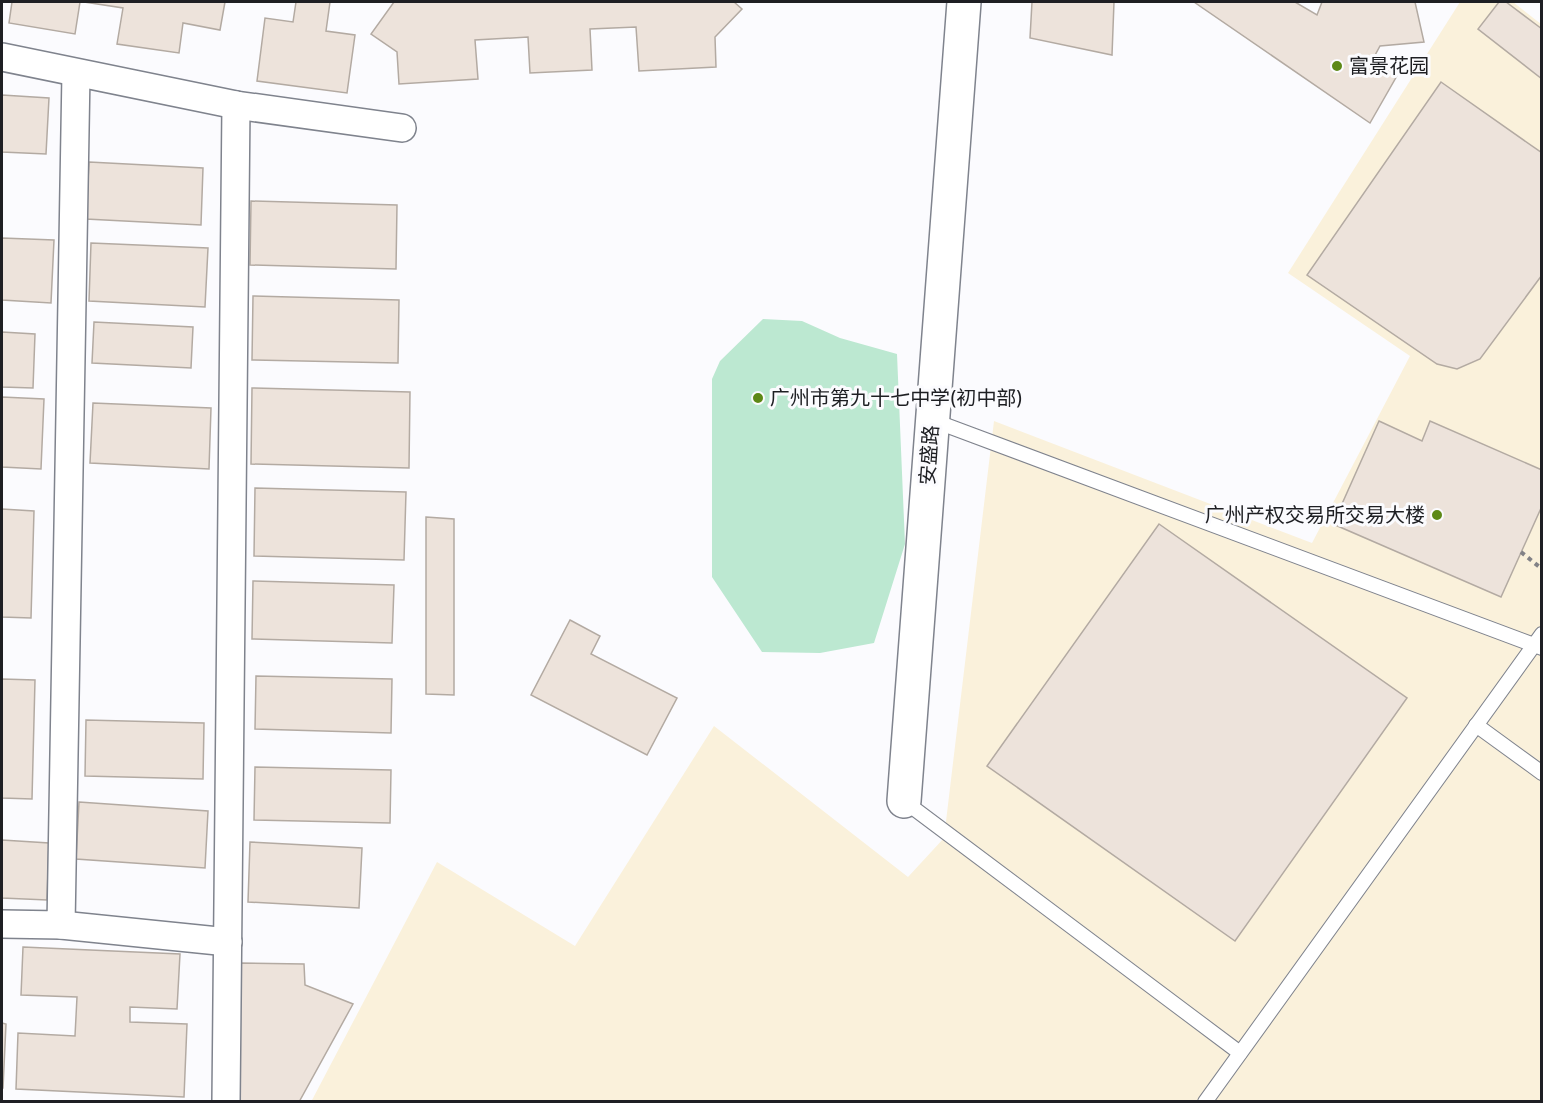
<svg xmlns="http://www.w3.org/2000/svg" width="1543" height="1103" font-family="Cabin,'Noto Sans SC',sans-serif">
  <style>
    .commercial { fill: #faf1db }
    .pitch { fill: #bce8d1 }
    .building { fill: #ede3db; stroke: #b3aaa2; stroke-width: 1.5 }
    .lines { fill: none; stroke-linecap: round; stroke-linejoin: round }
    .service-casing { stroke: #7f838d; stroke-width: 16 }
    .minor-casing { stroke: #7f838d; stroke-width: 30 }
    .tertiary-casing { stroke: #7f838d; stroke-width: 36 }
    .path { stroke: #828286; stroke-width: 4; stroke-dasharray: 4.5 4.5; stroke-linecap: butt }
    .service { stroke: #fff; stroke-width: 14 }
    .minor { stroke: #fff; stroke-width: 27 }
    .tertiary { stroke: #fff; stroke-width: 33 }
    .poi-dot { fill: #5d8816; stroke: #fbfbfe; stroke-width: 2 }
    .labels { text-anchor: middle; stroke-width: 6; stroke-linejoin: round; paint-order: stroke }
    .poi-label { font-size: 20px; fill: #1e1f23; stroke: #fbfbfe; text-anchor: start }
    .street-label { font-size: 20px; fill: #1e1f23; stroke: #fbfbfe }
  </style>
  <rect width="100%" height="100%" fill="#fbfbfe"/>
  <path class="commercial" d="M 1460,2 L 1513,2 L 1541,24 L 1541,1101 L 311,1102 L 437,862 L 575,946 L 714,726 L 908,877 L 944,838 L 994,421 L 1312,543 L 1410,356 L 1288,273 Z"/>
  <path class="pitch" d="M 763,319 L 802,321 L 840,338 L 897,354 L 905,544 L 874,643 L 820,653 L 762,652 L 712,577 L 712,379 L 720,361 Z"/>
  <g class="building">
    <path d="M 12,2 L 80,2 L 75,34 L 9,23 Z"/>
    <path d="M 84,2 L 225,2 L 220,30 L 183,23 L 179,53 L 117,44 L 123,8 Z"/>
    <path d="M 296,2 L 330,2 L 326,31 L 355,35 L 347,93 L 257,81 L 265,18 L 293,22 Z"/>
    <path d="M 394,2 L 734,2 L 742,9 L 715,37 L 716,67 L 639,71 L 636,27 L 590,29 L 592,70 L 530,73 L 528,37 L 475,40 L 478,79 L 399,84 L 397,52 L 371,34 Z"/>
    <path d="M 1032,2 L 1114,2 L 1112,55 L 1030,38 Z"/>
    <path d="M 1194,2 L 1295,2 L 1317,15 L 1322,2 L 1415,2 L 1424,42 L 1380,46 L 1373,59 L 1398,74 L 1370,123 Z"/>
    <path d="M 1499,2 L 1506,2 L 1542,29 L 1542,79 L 1478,29 Z"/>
    <path d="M 1441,82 L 1542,153 L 1542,275 L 1480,359 L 1457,369 L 1437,364 L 1307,275 Z"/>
    <path d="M 2,95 L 49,98 L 46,154 L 2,152 Z"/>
    <path d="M 89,162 L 203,168 L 201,225 L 86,219 Z"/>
    <path d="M 251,201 L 397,205 L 396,269 L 250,265 Z"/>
    <path d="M 2,238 L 54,240 L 51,303 L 2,300 Z"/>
    <path d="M 91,243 L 208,248 L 205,307 L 89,301 Z"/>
    <path d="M 253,296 L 399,300 L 398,363 L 252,360 Z"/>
    <path d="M 94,322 L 193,327 L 191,368 L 92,363 Z"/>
    <path d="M 2,332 L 35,334 L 33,388 L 2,387 Z"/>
    <path d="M 252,388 L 410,392 L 409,468 L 251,464 Z"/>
    <path d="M 2,397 L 44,399 L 41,469 L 2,467 Z"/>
    <path d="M 93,403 L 211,408 L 209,469 L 90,463 Z"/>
    <path d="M 1379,421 L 1422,441 L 1430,421 L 1542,470 L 1542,506 L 1501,597 L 1333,524 Z"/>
    <path d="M 255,488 L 406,492 L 404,560 L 254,556 Z"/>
    <path d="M 2,509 L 34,511 L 31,618 L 2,617 Z"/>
    <path d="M 426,517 L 454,519 L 454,695 L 426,694 Z"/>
    <path d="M 1159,524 L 1407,698 L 1235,941 L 987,766 Z"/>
    <path d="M 253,581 L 394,585 L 392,643 L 252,639 Z"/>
    <path d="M 570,620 L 600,636 L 591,654 L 677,698 L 647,755 L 531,695 Z"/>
    <path d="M 256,676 L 392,679 L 391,733 L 255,729 Z"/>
    <path d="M 2,679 L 35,680 L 32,799 L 2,798 Z"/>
    <path d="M 86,720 L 204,723 L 203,779 L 85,776 Z"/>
    <path d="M 255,767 L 391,770 L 390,823 L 254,820 Z"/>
    <path d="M 79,802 L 208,811 L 205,868 L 76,859 Z"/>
    <path d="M 2,840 L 49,843 L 47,900 L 2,898 Z"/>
    <path d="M 250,842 L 362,848 L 359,908 L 248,902 Z"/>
    <path d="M 23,947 L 180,954 L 177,1009 L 130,1007 L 130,1022 L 187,1024 L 184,1097 L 16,1089 L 18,1033 L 75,1036 L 77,997 L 21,995 Z"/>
    <path d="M 240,963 L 304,964 L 305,985 L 353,1004 L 299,1102 L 239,1102 Z"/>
    <path d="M 2,1023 L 6,1024 L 3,1088 L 2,1088 Z"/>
  </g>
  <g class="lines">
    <defs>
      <g id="service">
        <path d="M 932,420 L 1542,648"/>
        <path d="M 1476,725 L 1542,773"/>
        <path d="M 904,801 L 1240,1053"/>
        <path d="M 1205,1102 L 1542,634"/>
      </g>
      <g id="minor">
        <path d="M 2,57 L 236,105 L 402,128"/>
        <path d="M 2,924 L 61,925 L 76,73"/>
        <path d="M 61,925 L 228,942"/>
        <path d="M 226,1102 L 236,105"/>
      </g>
      <path id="tertiary" d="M 904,801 L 964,2"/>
    </defs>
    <use href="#service" class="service-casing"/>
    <use href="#minor" class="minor-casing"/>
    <use href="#tertiary" class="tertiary-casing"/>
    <path class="path" d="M 1521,552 L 1542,569"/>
    <use href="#service" class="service"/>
    <use href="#minor" class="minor"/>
    <use href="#tertiary" class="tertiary"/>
  </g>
  <g class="poi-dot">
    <circle cx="1337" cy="66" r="6"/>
    <circle cx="758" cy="398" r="6"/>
    <circle cx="1437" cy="515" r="6"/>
  </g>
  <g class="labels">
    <g class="poi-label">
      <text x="1349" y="73">富景花园</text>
      <text x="770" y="405">广州市第九十七中学(初中部)</text>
      <text x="1425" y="522" text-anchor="end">广州产权交易所交易大楼</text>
    </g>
    <g class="street-label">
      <text transform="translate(929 455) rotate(-86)" y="7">安盛路</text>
    </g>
  </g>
  <rect width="1543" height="1103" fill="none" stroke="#1e1f23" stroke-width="6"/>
</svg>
